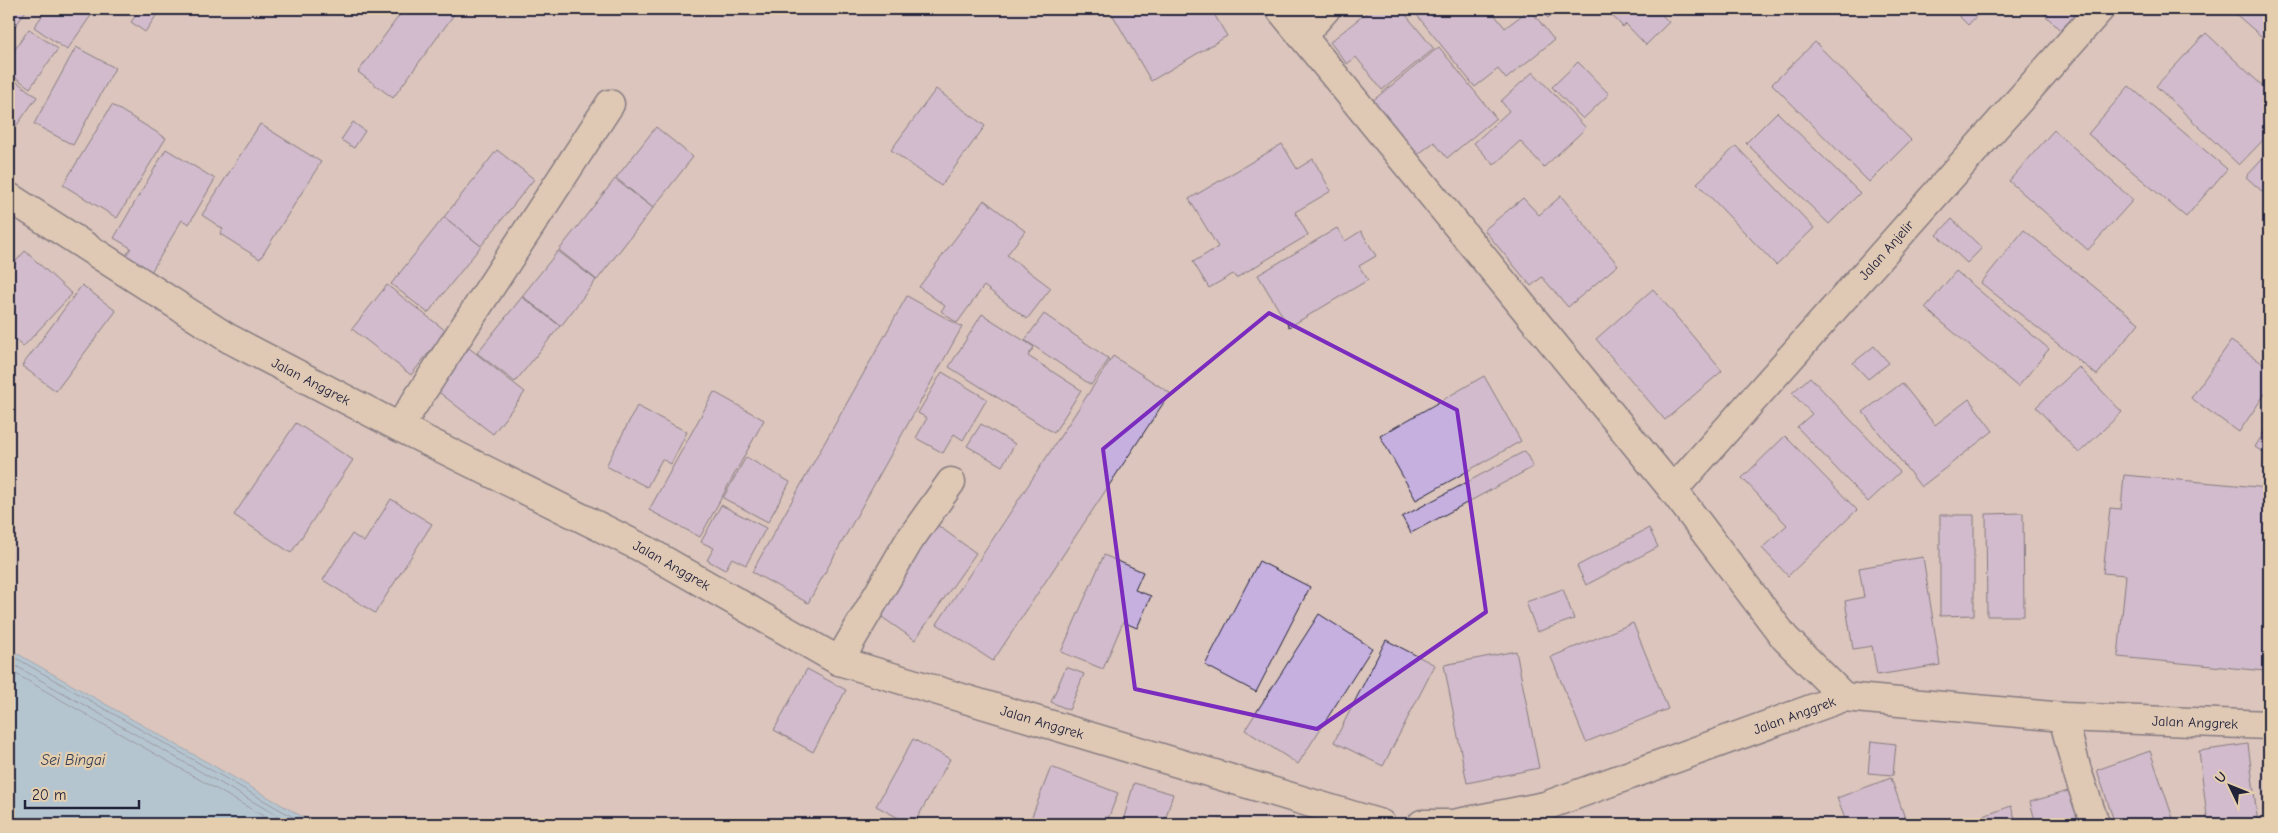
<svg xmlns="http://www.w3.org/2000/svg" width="2278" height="833" font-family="'Comic Neue',sans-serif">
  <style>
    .water { fill: #88c6e8; stroke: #5f84a3 }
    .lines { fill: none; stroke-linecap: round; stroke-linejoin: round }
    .shore { stroke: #4b6480; stroke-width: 1 }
    .building { fill: #c5b0df; stroke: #22223b }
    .minor-casing { stroke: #22223b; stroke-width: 31 }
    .minor { stroke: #e4cead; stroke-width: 28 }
    .marked { fill: none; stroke: #7b2cbf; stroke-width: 4; stroke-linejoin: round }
    .labels { text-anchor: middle; stroke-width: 4.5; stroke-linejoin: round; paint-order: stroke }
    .street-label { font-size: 14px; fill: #22223b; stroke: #e4cead }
    .water-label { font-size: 15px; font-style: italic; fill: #313b55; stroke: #e4cead }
  </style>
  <rect width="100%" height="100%" fill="#dbc5bc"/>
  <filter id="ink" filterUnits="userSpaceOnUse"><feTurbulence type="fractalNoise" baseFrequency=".02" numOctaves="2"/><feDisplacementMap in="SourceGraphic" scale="10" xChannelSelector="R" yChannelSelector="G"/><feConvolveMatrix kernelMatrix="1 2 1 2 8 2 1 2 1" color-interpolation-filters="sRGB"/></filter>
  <g filter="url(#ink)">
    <path class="water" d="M 9,649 L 315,824 L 9,824 Z"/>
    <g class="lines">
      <g class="shore">
        <path d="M 9,654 L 305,824"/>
        <path d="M 9,662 L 292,824"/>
        <path d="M 9,670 L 277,824"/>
      </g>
    </g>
    <g class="building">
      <path d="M 9,9 L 27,9 L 15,27 L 9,23 Z"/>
      <path d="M 47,9 L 85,9 L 92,14 L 67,50 L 34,27 Z"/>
      <path d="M 92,9 L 102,9 L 99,14 Z"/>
      <path d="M 140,9 L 160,10 L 145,32 L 131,22 Z"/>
      <path d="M 404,9 L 458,9 L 393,98 L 358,72 Z"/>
      <path d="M 1117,9 L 1211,9 L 1227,36 L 1151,81 L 1111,12 Z"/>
      <path d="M 1371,9 L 1401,9 L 1434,49 L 1382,90 L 1356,57 L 1347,64 L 1330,42 Z"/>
      <path d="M 1412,9 L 1490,9 L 1505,28 L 1530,9 L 1554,40 L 1506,79 L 1498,69 L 1475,87 Z"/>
      <path d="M 1539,9 L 1558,9 L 1548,18 Z"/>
      <path d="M 1606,9 L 1656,9 L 1669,22 L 1646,45 L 1626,24 L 1623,27 Z"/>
      <path d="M 1952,9 L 1983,9 L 1968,25 Z"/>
      <path d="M 2049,9 L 2082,9 L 2060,30 L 2044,14 Z"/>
      <path d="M 2230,9 L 2269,9 L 2269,43 Z"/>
      <path d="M 29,29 L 58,49 L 30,88 L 9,73 L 9,58 Z"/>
      <path d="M 2206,33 L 2269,92 L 2269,134 L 2239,165 L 2156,86 Z"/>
      <path d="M 1815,42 L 1911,140 L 1869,182 L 1772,84 Z"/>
      <path d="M 76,47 L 115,68 L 73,145 L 34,124 Z"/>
      <path d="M 1439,47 L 1496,118 L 1447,158 L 1434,142 L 1415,157 L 1371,102 Z"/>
      <path d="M 1578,62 L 1609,94 L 1583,119 L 1552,87 Z"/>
      <path d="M 1533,72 L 1586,128 L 1544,167 L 1520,141 L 1494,165 L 1474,143 L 1509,111 L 1501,101 Z"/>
      <path d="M 9,76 L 37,97 L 9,136 Z"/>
      <path d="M 2129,86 L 2227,169 L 2186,217 L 2088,134 Z"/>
      <path d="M 936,89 L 985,126 L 941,186 L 891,150 Z"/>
      <path d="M 112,105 L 166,138 L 117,218 L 63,185 Z"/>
      <path d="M 1777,112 L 1860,193 L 1829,224 L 1746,143 Z"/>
      <path d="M 353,122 L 365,131 L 354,148 L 341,140 Z"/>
      <path d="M 260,124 L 321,162 L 260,259 L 220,234 L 223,229 L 202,215 Z"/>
      <path d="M 656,127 L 693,157 L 653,208 L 616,178 Z"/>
      <path d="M 2054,130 L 2133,200 L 2088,250 L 2009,181 Z"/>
      <path d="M 1282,144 L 1297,169 L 1313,159 L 1331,191 L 1295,212 L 1308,235 L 1236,278 L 1233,274 L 1209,288 L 1193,262 L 1218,247 L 1189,199 Z"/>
      <path d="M 1736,146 L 1814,228 L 1776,265 L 1697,183 Z"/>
      <path d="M 166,149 L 215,179 L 189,224 L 182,220 L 151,272 L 125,257 L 131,248 L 114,238 Z"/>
      <path d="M 497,150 L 534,179 L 481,246 L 444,217 Z"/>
      <path d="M 2269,152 L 2269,188 L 2264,193 L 2246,177 Z"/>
      <path d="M 615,179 L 653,208 L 597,280 L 559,250 Z"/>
      <path d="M 1561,196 L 1618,265 L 1568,307 L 1542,277 L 1531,286 L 1484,230 L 1523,198 L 1539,215 Z"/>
      <path d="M 984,200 L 1025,231 L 1007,255 L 1051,288 L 1027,319 L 984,286 L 957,323 L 941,311 L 945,306 L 919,287 Z"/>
      <path d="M 444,217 L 481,246 L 428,313 L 391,284 Z"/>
      <path d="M 1952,219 L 1982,248 L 1967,263 L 1937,235 Z"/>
      <path d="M 1337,228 L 1345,241 L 1361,231 L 1376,256 L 1359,266 L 1368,280 L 1289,327 L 1258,275 Z"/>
      <path d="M 2024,230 L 2139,323 L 2097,375 L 1981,283 Z"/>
      <path d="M 25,251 L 72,294 L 23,347 L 9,334 L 9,269 Z"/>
      <path d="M 558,251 L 596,280 L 561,326 L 522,296 Z"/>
      <path d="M 1956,271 L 2049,349 L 2018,387 L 1925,308 Z"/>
      <path d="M 82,285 L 116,311 L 56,391 L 22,366 Z"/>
      <path d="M 387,285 L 446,331 L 411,375 L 352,329 Z"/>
      <path d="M 1653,289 L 1722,371 L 1665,420 L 1596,339 Z"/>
      <path d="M 907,296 L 962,327 L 808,603 L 752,572 Z"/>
      <path d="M 522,297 L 560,326 L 515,382 L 477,353 Z"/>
      <path d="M 982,314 L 1034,347 L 1028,356 L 1081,390 L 1054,433 L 949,367 Z"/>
      <path d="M 1044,314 L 1109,359 L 1091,385 L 1025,340 Z"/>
      <path d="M 2231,341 L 2269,368 L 2269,388 L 2239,432 L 2191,398 Z"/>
      <path d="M 1874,346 L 1889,363 L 1868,379 L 1853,363 Z"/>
      <path d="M 469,348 L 525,392 L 493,434 L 436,390 Z"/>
      <path d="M 1113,356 L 1170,393 L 993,661 L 937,624 Z"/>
      <path d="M 2079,367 L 2122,412 L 2079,453 L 2036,407 Z"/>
      <path d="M 942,372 L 987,399 L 963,440 L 954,434 L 943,453 L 916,438 L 927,418 L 918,413 Z"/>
      <path d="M 1484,376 L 1521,441 L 1416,500 L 1380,436 Z"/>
      <path d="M 1810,377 L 1900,472 L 1868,502 L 1797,427 L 1812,414 L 1792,393 Z"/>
      <path d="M 1902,383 L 1935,425 L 1969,399 L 1993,431 L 1921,487 L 1863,412 Z"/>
      <path d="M 714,392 L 764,420 L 700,537 L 649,510 Z"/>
      <path d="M 637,406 L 687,432 L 671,464 L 662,459 L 647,487 L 606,466 Z"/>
      <path d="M 296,423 L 353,460 L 291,553 L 234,515 Z"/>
      <path d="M 981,424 L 1015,444 L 1002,466 L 967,446 Z"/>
      <path d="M 2269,424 L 2269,456 L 2255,447 Z"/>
      <path d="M 1785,436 L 1857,510 L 1788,576 L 1762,548 L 1787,525 L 1742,478 Z"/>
      <path d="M 1525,451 L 1533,467 L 1411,533 L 1402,517 Z"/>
      <path d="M 746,457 L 790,482 L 768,522 L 723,498 Z"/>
      <path d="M 2124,475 L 2269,488 L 2269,624 L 2265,671 L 2118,657 L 2126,575 L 2103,573 L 2110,508 L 2121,509 Z"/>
      <path d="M 391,499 L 432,524 L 375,613 L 323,580 L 352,534 L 364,542 Z"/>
      <path d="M 721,505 L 766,528 L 746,565 L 732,558 L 725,570 L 707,560 L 714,548 L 701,542 Z"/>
      <path d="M 2023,513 L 2024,616 L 1987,616 L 1986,514 Z"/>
      <path d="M 1940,515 L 1974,515 L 1974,615 L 1940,616 Z"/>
      <path d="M 937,525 L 976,553 L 915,640 L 876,613 Z"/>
      <path d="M 1649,528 L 1658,547 L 1586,585 L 1577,566 Z"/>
      <path d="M 1104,555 L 1143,572 L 1135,590 L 1151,596 L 1137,628 L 1123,622 L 1103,669 L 1061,652 Z"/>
      <path d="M 1923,557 L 1940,665 L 1877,675 L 1872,646 L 1853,649 L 1845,601 L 1864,597 L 1859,568 Z"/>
      <path d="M 1259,561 L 1310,587 L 1256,692 L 1205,665 Z"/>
      <path d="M 1563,589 L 1574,619 L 1537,632 L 1526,602 Z"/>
      <path d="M 1319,614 L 1372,648 L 1298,764 L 1245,730 Z"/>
      <path d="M 1633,623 L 1668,709 L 1586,742 L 1551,657 Z"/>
      <path d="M 1386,640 L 1435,665 L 1383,766 L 1334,742 Z"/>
      <path d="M 1516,651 L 1539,768 L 1467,783 L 1444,665 Z"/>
      <path d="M 1066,667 L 1084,674 L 1069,710 L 1051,702 Z"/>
      <path d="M 807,669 L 846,690 L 813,752 L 774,730 Z"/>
      <path d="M 913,739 L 950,759 L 914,824 L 910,824 L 876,806 Z"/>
      <path d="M 1871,741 L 1896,744 L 1893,775 L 1868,773 Z"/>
      <path d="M 2248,744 L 2258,824 L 2208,824 L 2199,751 Z"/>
      <path d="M 2150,751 L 2175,824 L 2115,824 L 2097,770 Z"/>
      <path d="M 1051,767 L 1118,793 L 1106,824 L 1029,824 Z"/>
      <path d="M 1891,778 L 1907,824 L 1847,824 L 1837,798 Z"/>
      <path d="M 1134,783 L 1173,794 L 1164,824 L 1122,824 Z"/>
      <path d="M 2075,789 L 2085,824 L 2036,824 L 2030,802 Z"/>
      <path d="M 2011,806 L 2017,824 L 1962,824 Z"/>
      <path d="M 1219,820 L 1232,824 L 1218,824 Z"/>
    </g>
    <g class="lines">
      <defs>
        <g id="minor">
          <path d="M 1280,9 L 1673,490 L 1785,638 L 1844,697"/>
          <path d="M 1302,36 L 1326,9"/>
          <path id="s1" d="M 9,197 L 228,338 L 399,427 L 644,549 L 839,661 L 1381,824"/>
          <path d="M 399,427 L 610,104"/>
          <path id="s2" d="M 1673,490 L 2100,9"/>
          <path d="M 839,661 L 909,541 L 951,482"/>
          <path d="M 2063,717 L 2077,771 L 2095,824"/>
          <path id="s3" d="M 1422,824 L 1453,824 L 1545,806 L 1844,697 L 2063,717 L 2269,725"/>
        </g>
      </defs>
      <use href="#minor" class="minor-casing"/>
      <use href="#minor" class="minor"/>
    </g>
  </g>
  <path d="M0 0H2278V833H0ZM 1269,313 L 1457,410 L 1486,612 L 1317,729 L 1135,689 L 1103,449 Z" fill="#dbc5bc" fill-opacity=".55" fill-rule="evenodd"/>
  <path class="marked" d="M 1269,313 L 1457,410 L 1486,612 L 1317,729 L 1135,689 L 1103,449 Z"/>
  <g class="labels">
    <g class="street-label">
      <text dy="5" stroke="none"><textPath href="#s2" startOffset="321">Jalan Anjelir</textPath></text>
      <text dy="5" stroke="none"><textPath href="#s1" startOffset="354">Jalan Anggrek</textPath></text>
      <text dy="5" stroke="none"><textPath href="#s1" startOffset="759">Jalan Anggrek</textPath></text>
      <text dy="5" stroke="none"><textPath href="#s3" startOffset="390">Jalan Anggrek</textPath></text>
      <text dy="5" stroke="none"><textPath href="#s1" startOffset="1164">Jalan Anggrek</textPath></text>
      <text dy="5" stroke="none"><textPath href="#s3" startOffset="795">Jalan Anggrek</textPath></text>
    </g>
    <g class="water-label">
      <text x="73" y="765">Sei Bingai</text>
    </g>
  </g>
  <rect width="2278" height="833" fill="none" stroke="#e4cead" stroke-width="30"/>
  <rect x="15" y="15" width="2248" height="803" fill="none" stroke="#22223b" stroke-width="2" filter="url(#ink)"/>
  <g transform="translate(2230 786) rotate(313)" stroke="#e4cead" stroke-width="4" paint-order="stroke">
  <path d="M0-4L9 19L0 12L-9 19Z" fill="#22223b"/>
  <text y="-8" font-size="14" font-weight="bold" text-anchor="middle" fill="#22223b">U</text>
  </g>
  <path d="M25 800v8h114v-8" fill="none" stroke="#22223b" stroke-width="2.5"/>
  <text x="32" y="800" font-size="15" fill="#22223b" stroke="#e4cead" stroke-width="4" paint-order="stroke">20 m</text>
</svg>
